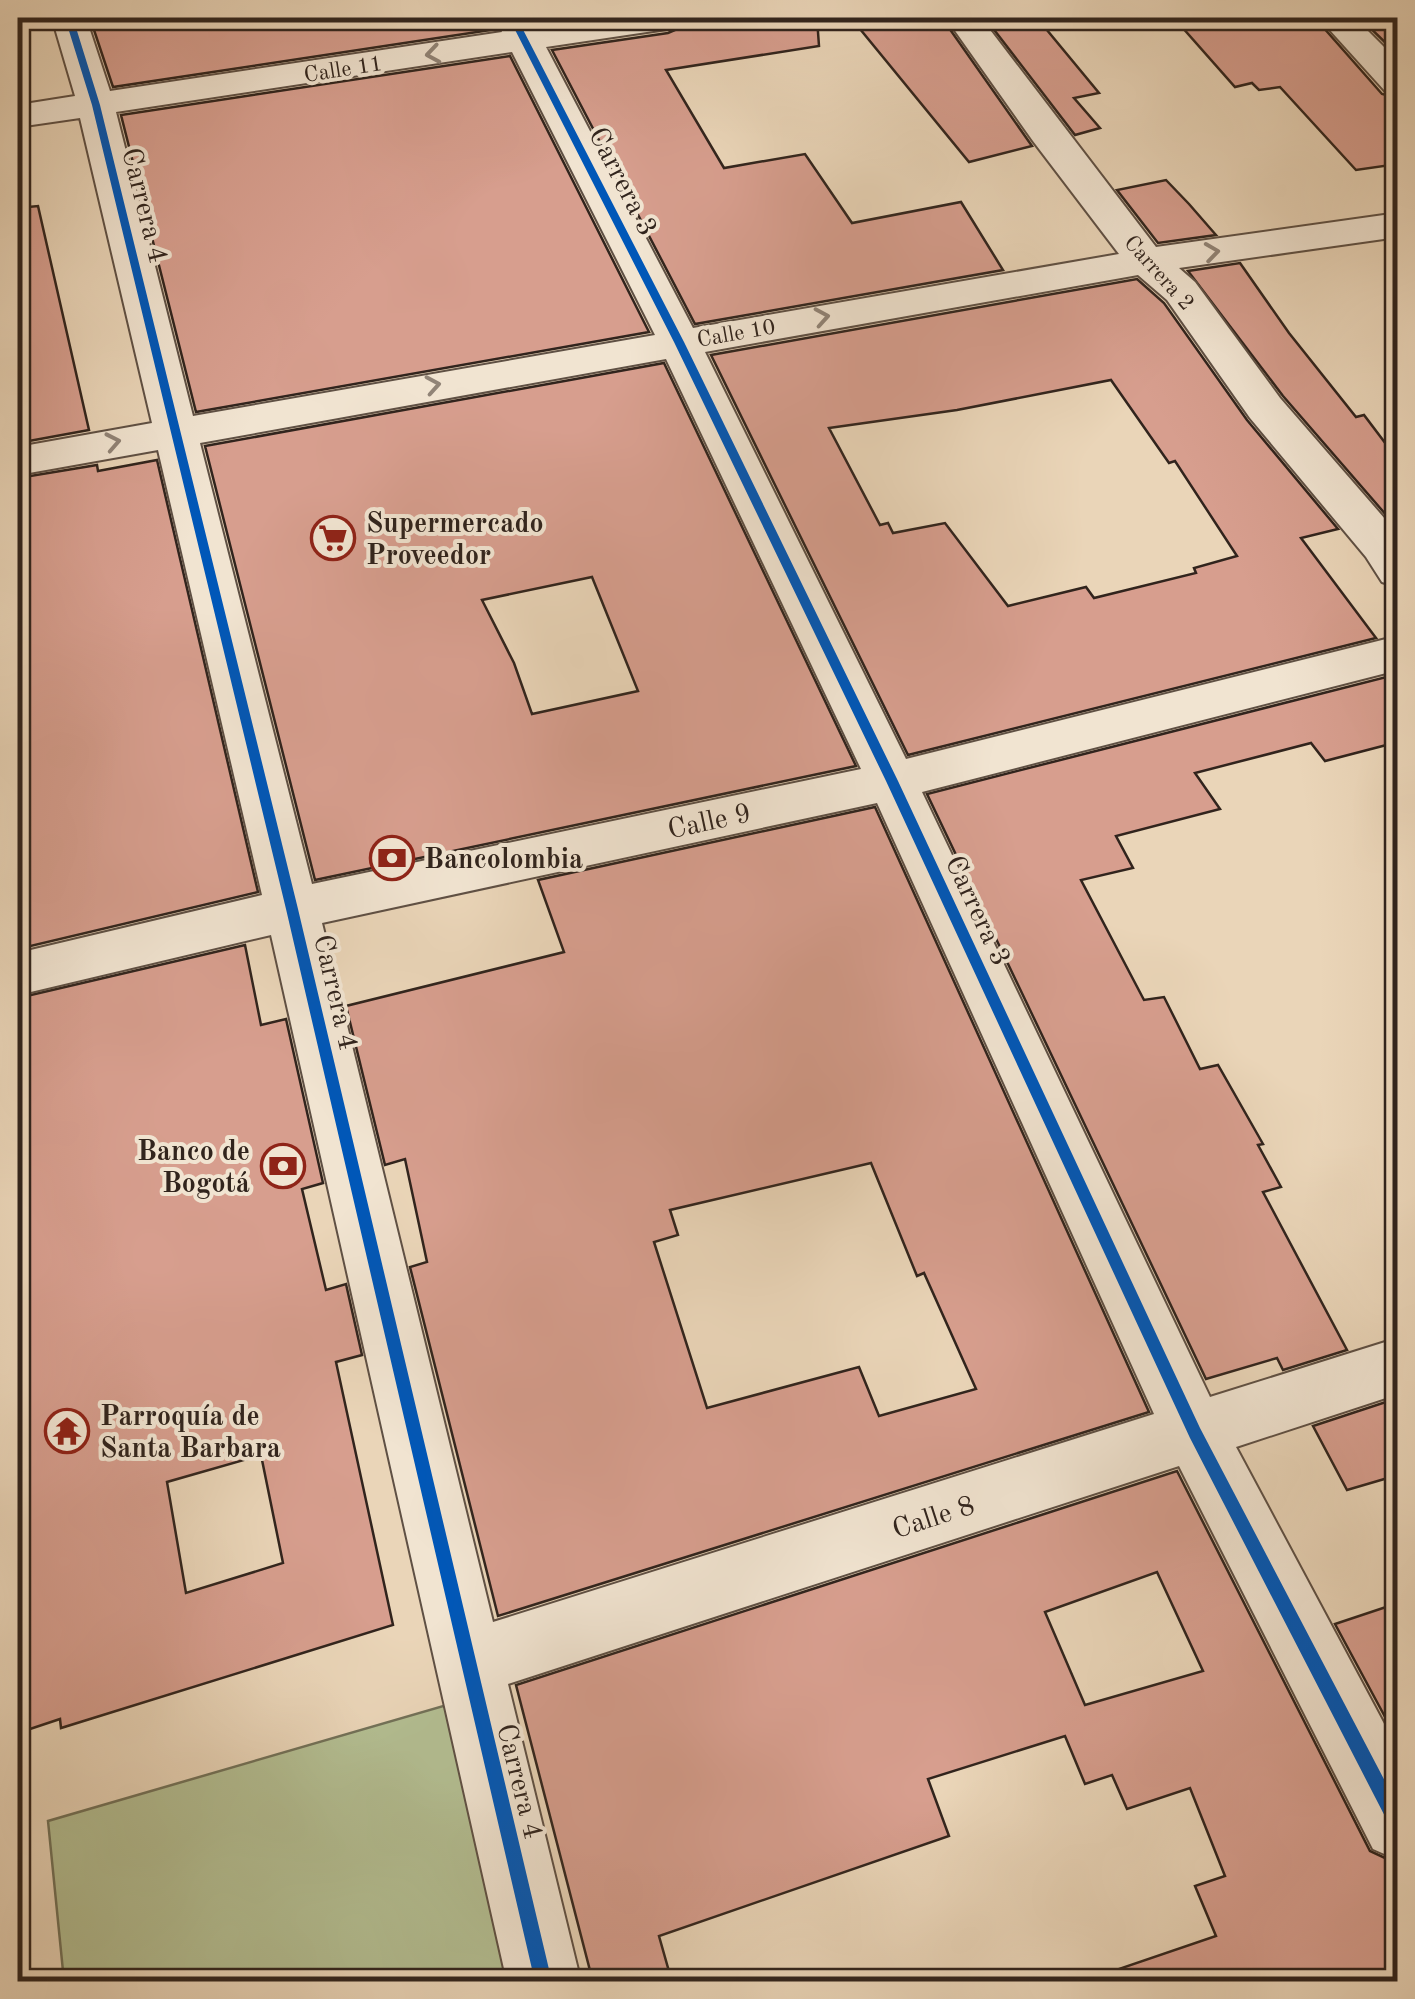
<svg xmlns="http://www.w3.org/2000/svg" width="1415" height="1999" font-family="'Old Standard TT',serif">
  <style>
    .green { fill: #b3be92; stroke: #727158; stroke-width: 2.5 }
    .building { fill: #d79e8e; stroke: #31241d; stroke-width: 2.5; fill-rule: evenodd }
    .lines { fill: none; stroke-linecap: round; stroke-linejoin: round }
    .minor-casing { stroke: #5f5044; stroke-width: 4 }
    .minor { fill: #f1e4d1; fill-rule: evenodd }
    .cycleway-casing { stroke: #f1e4d1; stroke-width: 7 }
    .cycleway { fill: #0057b8; fill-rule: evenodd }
    .oneway { stroke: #918477 }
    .labels { text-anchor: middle; stroke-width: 8; stroke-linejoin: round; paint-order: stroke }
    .far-street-label { font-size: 22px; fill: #31241d; stroke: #f1e4d1 }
    .street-label { font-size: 28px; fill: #31241d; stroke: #f1e4d1 }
    .poi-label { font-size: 28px; font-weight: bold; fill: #31241d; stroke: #f1e4d1; text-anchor: start }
  </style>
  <rect width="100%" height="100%" fill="#ead5b8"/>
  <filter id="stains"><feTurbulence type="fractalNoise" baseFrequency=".002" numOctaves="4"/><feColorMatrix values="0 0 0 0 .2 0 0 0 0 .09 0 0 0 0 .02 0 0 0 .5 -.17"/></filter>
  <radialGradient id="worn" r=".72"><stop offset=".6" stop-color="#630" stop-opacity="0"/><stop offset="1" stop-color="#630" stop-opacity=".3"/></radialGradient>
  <path class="green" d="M 457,1702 L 518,1981 L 64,1981 L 48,1821 Z"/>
  <g class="building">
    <path d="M 90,18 L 492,18 L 497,29 L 113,87 Z"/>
    <path d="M 688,18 L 817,18 L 819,46 L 666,70 L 724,168 L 805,154 L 852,223 L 961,202 L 1003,270 L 695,324 L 552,50 L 668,33 L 682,27 Z"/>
    <path d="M 851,18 L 942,18 L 1032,146 L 969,162 Z"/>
    <path d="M 985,18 L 1037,18 L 1099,93 L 1074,98 L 1100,128 L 1075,135 Z"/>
    <path d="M 1174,18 L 1315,18 L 1382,94 L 1398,98 L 1398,164 L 1356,170 L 1280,87 L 1259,90 L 1252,83 L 1235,87 Z"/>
    <path d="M 1360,18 L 1398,18 L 1398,55 Z"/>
    <path d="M 510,56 L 649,332 L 196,412 L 121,115 Z"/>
    <path d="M 1166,180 L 1189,204 L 1216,235 L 1158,243 L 1117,190 Z"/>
    <path d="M 38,206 L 89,430 L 18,443 L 18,208 Z"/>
    <path d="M 1240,263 L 1289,333 L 1356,417 L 1364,415 L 1398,460 L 1398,513 L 1387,516 L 1283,396 L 1188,271 Z"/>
    <path d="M 1137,279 L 1164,303 L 1247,420 L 1338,529 L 1301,538 L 1376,638 L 908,755 L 711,355 ZM 1111,380 L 1169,463 L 1175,461 L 1237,556 L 1194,568 L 1196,573 L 1094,598 L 1086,587 L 1008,606 L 945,523 L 893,533 L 888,523 L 880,525 L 829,428 L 957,410 Z"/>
    <path d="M 664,363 L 856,766 L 315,880 L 205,446 ZM 592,577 L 638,691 L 532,714 L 514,663 L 482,600 Z"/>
    <path d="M 157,460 L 258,892 L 18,949 L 18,478 L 97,465 L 98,471 Z"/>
    <path d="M 1398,674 L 1398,742 L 1325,761 L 1311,743 L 1195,773 L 1220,809 L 1116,836 L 1133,868 L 1081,880 L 1144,1000 L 1164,997 L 1200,1069 L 1218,1065 L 1263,1144 L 1258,1145 L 1281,1187 L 1263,1192 L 1347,1350 L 1283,1370 L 1277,1358 L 1206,1379 L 927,794 Z"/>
    <path d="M 875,807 L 1149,1412 L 498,1616 L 410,1267 L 427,1262 L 405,1159 L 385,1165 L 346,1006 L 564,952 L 538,880 ZM 871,1163 L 917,1276 L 924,1273 L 976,1389 L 879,1416 L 859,1367 L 707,1408 L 654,1242 L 678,1235 L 670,1210 Z"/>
    <path d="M 245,945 L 261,1025 L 286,1019 L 323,1183 L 302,1189 L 326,1290 L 346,1284 L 362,1355 L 336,1362 L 393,1625 L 61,1728 L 60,1719 L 18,1733 L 18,998 ZM 261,1455 L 283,1563 L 186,1593 L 167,1482 Z"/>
    <path d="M 1398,1398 L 1398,1475 L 1347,1490 L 1313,1426 Z"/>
    <path d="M 1177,1471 L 1370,1851 L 1398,1864 L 1398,1982 L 1108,1982 L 1107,1973 L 1216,1936 L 1195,1886 L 1225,1876 L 1190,1788 L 1127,1809 L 1112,1775 L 1085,1784 L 1065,1736 L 928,1779 L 949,1836 L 659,1936 L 672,1982 L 593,1982 L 516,1685 ZM 1157,1572 L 1203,1671 L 1085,1705 L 1045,1612 Z"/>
    <path d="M 1398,1603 L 1398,1741 L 1335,1624 Z"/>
  </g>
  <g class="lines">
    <defs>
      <g id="minor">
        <path d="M 52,18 L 86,18 L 110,91 L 502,32 L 496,18 L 530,18 L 535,27 L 600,18 L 684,18 L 679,25 L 667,29 L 546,47 L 693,328 L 1119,254 L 1033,141 L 946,18 L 981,18 L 1156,247 L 1398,213 L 1398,237 L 1179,268 L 1195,282 L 1280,398 L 1398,534 L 1398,587 L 1382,582 L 1366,557 L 1250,418 L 1167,300 L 1138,275 L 705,352 L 906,759 L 1398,636 L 1398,670 L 922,792 L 1210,1397 L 1398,1338 L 1398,1394 L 1236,1447 L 1398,1750 L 1398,1860 L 1373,1849 L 1179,1466 L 508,1684 L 581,1982 L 507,1982 L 271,935 L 18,995 L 18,953 L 262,895 L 158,450 L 18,475 L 18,447 L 152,423 L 80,118 L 18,127 L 18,105 L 75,96 ZM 512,52 L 655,335 L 193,416 L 116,112 ZM 666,359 L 861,769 L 312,884 L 200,443 ZM 877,803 L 1154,1414 L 493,1622 L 322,923 Z"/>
        <path d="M 1319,18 L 1355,18 L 1398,61 L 1398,94 L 1385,91 Z"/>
      </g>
    </defs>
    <use href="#minor" class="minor-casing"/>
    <use href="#minor" class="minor"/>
    <defs>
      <g id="cycleway">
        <path d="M 65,18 L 73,18 L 100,105 L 298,909 L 552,1982 L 535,1982 L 286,909 L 92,105 Z"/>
        <path d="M 509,18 L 517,18 L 684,342 L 898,781 L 1200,1428 L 1398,1806 L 1398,1832 L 1392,1830 L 1190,1438 L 886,781 L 674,342 Z"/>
      </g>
    </defs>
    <use href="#cycleway" class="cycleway-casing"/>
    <use href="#cycleway" class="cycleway"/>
  </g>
  <defs><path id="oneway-chevron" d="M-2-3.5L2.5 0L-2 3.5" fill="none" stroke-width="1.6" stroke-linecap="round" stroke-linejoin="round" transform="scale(2.5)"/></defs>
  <g class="oneway">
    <use href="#oneway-chevron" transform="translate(433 54) rotate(171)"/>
    <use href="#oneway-chevron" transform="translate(1212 252) rotate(-8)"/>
    <use href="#oneway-chevron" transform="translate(822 317) rotate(-10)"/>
    <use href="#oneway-chevron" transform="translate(433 385) rotate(-10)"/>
    <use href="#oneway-chevron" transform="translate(113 442) rotate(-11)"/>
  </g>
  <defs>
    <symbol id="supermarket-ring" viewBox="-11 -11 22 22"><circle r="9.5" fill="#f1e4d1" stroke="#8f2418" stroke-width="1.5"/><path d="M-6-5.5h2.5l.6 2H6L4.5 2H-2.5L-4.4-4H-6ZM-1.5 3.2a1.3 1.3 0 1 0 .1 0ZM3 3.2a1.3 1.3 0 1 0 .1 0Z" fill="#8f2418"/></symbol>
    <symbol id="bank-ring" viewBox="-11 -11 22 22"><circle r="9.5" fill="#f1e4d1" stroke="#8f2418" stroke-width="1.5"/><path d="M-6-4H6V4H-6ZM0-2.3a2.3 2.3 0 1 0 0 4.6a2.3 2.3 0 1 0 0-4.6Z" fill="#8f2418"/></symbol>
    <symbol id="temple-ring" viewBox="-11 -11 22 22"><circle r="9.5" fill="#f1e4d1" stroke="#8f2418" stroke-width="1.5"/><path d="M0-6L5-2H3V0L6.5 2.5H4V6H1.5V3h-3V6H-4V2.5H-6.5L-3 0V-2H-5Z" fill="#8f2418"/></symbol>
  </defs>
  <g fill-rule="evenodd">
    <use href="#supermarket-ring" x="308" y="513" width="50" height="50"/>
    <use href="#bank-ring" x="367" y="833" width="50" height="50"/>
    <use href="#bank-ring" x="258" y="1141" width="50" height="50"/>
    <use href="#temple-ring" x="42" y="1406" width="50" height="50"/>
  </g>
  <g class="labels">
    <g class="far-street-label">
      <text transform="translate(343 68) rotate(-9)" y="8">Calle 11</text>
      <text transform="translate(1160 272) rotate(48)" y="8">Carrera 2</text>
      <text transform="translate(736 332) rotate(-10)" y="8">Calle 10</text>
    </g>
    <g class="street-label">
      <text transform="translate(624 181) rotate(63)" y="10">Carrera 3</text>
      <text transform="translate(146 205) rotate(76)" y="10">Carrera 4</text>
      <text transform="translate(709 820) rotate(-12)" y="10">Calle 9</text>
      <text transform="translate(979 910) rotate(65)" y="10">Carrera 3</text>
      <text transform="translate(337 992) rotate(77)" y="10">Carrera 4</text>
      <text transform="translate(933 1516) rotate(-18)" y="10">Calle 8</text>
      <text transform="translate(521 1781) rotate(76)" y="10">Carrera 4</text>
    </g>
    <g class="poi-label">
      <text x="366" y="532">Supermercado<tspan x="366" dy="32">Proveedor</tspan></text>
      <text x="424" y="868">Bancolombia</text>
      <text x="250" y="1160" text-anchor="end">Banco de<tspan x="250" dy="32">Bogotá</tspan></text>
      <text x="100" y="1425">Parroquía de<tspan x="100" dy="32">Santa Barbara</tspan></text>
    </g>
  </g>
  <rect width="1415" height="1999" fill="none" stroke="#ead5b8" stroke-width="60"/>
  <rect x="20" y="20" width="1375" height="1959" fill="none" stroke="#31241d" stroke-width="5"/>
  <rect x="30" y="30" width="1355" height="1939" fill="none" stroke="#31241d" stroke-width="2.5"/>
  <rect width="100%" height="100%" filter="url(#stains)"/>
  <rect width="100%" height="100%" fill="url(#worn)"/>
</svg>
